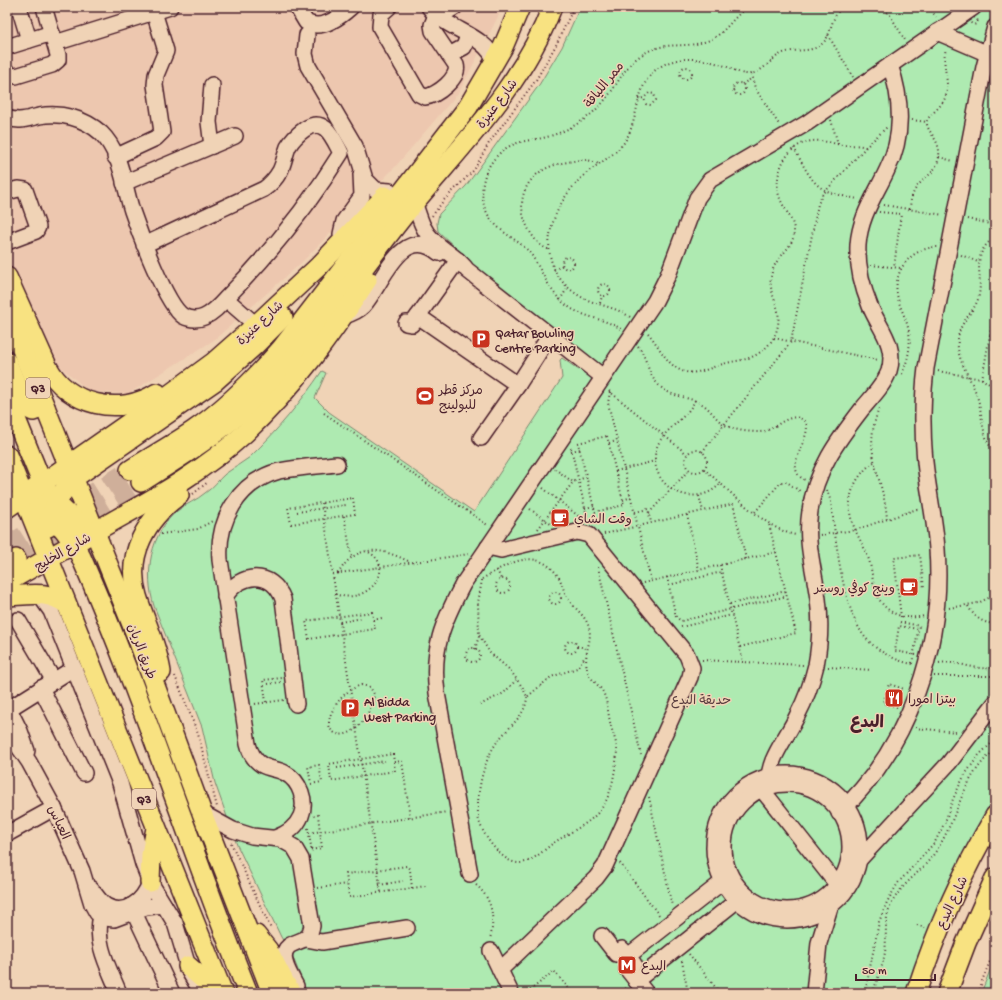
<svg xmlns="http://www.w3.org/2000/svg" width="1002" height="1000" font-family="'Gochi Hand','Playpen Sans Arabic',sans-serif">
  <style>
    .built { fill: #edc7af }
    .green { fill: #aeeab1; stroke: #7c846e }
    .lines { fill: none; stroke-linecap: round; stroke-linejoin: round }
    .major-tunnel { stroke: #cfaf9a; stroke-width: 19; stroke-dasharray: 19 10; stroke-linecap: butt }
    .minor-casing { stroke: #4a1f2b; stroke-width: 18 }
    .major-casing { stroke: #4a1f2b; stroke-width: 22 }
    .path { stroke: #4a1f2b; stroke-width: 2; stroke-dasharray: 1 3; stroke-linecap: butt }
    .minor { stroke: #f0d3b6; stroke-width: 15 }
    .major { stroke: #f8e281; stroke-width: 19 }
    .labels { text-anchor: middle; stroke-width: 3; stroke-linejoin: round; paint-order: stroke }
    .shield { fill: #f0d3b6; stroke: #7c5555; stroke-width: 1 }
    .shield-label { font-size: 12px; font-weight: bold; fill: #4a1f2b }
    .street-label { font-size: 13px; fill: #4a1f2b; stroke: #f0d3b6 }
    .poi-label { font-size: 13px; fill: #4a1f2b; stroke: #f0d3b6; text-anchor: start }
    .park-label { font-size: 13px; fill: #593d3f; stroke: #f0d3b6 }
    .district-label { font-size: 17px; font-weight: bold; fill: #4a1f2b; stroke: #f0d3b6 }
  </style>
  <rect width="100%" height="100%" fill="#f0d3b6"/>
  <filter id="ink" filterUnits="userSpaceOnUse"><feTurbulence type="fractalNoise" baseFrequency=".025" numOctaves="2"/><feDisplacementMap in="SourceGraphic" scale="8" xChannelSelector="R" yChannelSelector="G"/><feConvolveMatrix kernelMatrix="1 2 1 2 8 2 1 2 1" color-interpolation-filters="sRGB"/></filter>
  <g filter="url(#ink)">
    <path class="built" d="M 7,7 L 503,7 L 459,92 L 395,167 L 301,263 L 214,340 L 128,394 L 90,392 L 56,363 L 26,315 L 7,265 Z"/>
    <g class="green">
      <path d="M 580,7 L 995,7 L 995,798 L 981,823 L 911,977 L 906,993 L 307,993 L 292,955 L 281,937 L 237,845 L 215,783 L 202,727 L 154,606 C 144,573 150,534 177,511 C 186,504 197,500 205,493 C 213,488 218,480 225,474 C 233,468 242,463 250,457 C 277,431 301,402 322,371 L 326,373 L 315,398 L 329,412 L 474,512 L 562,378 L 560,360 L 562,358 L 579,370 L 589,357 L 458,255 L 460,252 L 438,231 L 437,223 L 439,214 L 466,186 L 539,85 L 562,47 Z"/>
      <path d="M 995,958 L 995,993 L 981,993 Z"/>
    </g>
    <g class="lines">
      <g class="major-tunnel">
        <path d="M 7,546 L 130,470"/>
        <path d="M 16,559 L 141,482"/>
      </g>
      <defs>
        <g id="minor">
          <path d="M 19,7 L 29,40"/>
          <path d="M 297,7 L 306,22 C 321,31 340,17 351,7"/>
          <path d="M 389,7 L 381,14 L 380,27 L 419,94 L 425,97 C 436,96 460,78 456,65 L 433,31 L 432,25 L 436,15"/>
          <path d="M 429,7 C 447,31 484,33 495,61"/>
          <path d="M 440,19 L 447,12 L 455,7"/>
          <path d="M 937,32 L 995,57"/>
          <path d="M 307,35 L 305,54 L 308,66 L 355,146 L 365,179 L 376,190 L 390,191"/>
          <path d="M 55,43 L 170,7"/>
          <path d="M 7,47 L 52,33"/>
          <path d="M 449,55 L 464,47 L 468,35"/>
          <path d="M 7,72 L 11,75 L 16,76 L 52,65 L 58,60 L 58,55 L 44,7"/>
          <path d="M 7,118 C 19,122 28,119 39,116 C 61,112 84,118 101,133 C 121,152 124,186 132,211 C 139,232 166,305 183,316 C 189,319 197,320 204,317 C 216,312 224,300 233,291 C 274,249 310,203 341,153 C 333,138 325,116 305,129 C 298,134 292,140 288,147 C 285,155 284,163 280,171 C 276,178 271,184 264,189 L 144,245"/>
          <path d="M 212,146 L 209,122 L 212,85"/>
          <path d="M 115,157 L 156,138 L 162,132 L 155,85 L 156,75 L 166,51 L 154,12"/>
          <path d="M 124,183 L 235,136"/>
          <path d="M 7,192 L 18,189 L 25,190 L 38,227 L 36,231 L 7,242"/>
          <path d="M 414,202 C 419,215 422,230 432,239 C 443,251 458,257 467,270 L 603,377"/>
          <path d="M 342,242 L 341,234 L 344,221 L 362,196 L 361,174"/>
          <path d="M 458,260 L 418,316 L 518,385 L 550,335"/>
          <path d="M 226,299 L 256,325"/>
          <path d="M 344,316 C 351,314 358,311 363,306 C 383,284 401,222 439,253"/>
          <path d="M 406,323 L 412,324 L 418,316"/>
          <path d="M 481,438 L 518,385"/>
          <path d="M 488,547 L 501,550 L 577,532 L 589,535 L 687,655 L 692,668 L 690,677 L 605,866 L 596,878 L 500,970"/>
          <path d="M 39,594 L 51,611 L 120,783 L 143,864 L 150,882 L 175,923 L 190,973 L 202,993"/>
          <path d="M 225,597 C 240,572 272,570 283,599 L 296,704"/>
          <path d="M 18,620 L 54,681"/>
          <path d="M 41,688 L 84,773"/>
          <path d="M 9,709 L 20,731 L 27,751"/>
          <path d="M 7,710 L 74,668"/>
          <path d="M 7,730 L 29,762 L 54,808 L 82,871 L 92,904 L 97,913 L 105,918 L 114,919 L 146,907 L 164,905"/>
          <circle cx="787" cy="847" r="73"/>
          <path d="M 756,782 L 843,892"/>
          <circle cx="787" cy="847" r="63"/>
          <path d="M 769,787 C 766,760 786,740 797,716 C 805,701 812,682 816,665 C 820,644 821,621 818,599 C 814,569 805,542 810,511 C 815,471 838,440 862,409 C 872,397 884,385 889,371 C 897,345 879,328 870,306 C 862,286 857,267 858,245 C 860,216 875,196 887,170 C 904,137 902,99 890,65"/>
          <path d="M 202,813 L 233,830 L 252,836 L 280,839 L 294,847 L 301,859 L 312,926 L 309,936 C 303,941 295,942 289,946 C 277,956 291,976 296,986"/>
          <path d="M 839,813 C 910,746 944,645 937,549 C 935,520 928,491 925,462 C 922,430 922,400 926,368 L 984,67 L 995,27"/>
          <path d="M 7,834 L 54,808"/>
          <path d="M 275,838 C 287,834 296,828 301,816 C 307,801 300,781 285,773 C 278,769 269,769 262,765 C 254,760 250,753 248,744 L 220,560 C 217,521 238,482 279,471 C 298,467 318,466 337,464"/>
          <path d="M 859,860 L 949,763 L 995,703"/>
          <path d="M 470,874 L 437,693 C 431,649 443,622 463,584 L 655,301 L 668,275 L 697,198 L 710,180 L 807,123 L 974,7"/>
          <path d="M 91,889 C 96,895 100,902 106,906 C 126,917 144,900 150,882"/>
          <path d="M 131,906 L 172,993"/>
          <path d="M 101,916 C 94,943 109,968 119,993"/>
          <path d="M 602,936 L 616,954 L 622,949 L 634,964 L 627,969 L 646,993"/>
          <path d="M 306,939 L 322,942 L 407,928"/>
          <path d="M 491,951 L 511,993"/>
          <path d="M 628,956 L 730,876"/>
          <path d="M 636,981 L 744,895"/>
          <path d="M 814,993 L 819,943 L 830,907"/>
        </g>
        <g id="major">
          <path d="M 7,277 L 47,366 C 68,406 120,417 157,393"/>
          <path d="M 7,312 L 137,637 L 202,813 L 272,993"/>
          <path d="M 7,362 L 23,402 L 27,408 L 33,411 L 45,407"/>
          <path d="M 7,397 L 42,483 C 56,505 71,520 95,532"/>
          <path d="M 7,455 L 223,993"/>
          <path d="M 130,470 C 151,457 172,445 193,431 C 226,408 254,380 281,349 L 468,107 L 503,47 L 520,7"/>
          <path d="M 141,482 C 179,458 217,435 250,404 C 311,346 356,274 409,209 C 461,146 523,85 552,7"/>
          <path d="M 24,496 C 50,511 68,530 81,557 C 144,700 190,849 248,993"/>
          <path d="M 7,508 L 169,395 L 214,362 L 256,325 L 319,266 L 385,196"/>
          <path d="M 48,527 C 52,507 61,492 74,478 L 215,381 L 254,346 L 283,317"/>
          <path d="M 7,565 L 16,559"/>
          <path d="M 7,582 C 43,561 79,541 115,520 C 160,495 206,469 245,433 C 293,388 331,335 367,280"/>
          <path d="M 7,596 C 28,595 49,590 66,604"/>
          <path d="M 161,672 C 157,645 145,622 137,596 C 125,555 146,519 179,495"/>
          <path d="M 150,882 L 151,855 L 156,828"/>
          <path d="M 256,935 L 268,950 L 286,985 L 292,993"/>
          <path d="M 188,966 L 219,993"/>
          <path d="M 916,993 C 936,931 962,872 995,816"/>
          <path d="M 947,993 L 966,943 L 995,878"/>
        </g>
      </defs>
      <use href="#minor" class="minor-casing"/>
      <use href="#major" class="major-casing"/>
      <g class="path">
        <path d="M 881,7 L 890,15 L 905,40"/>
        <path d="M 929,7 L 936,17"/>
        <circle cx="974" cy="21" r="3.5"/>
        <path d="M 828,35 L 853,77"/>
        <circle cx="686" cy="73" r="6"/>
        <path d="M 751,74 L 755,88 L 780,126"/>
        <circle cx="739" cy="89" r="6"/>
        <path d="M 742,84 L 751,79"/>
        <path d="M 638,99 L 644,98 L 649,93 L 654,94 L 656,100 L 651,105 L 646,104 L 644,98"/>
        <path d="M 831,120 L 838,144"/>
        <path d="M 912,120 L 927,122"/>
        <path d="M 794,148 C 802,162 810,183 825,190 C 835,195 848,197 858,199"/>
        <path d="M 939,157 L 953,161"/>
        <path d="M 884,205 L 943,215"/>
        <path d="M 910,209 C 911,179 932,181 938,161 C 944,141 925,132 927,121 C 928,115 943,107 946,95 C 950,80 941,65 946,49"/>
        <path d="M 879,212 L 901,214 L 894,267"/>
        <path d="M 432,216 L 444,200 L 474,170 L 489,143 L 536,80 L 556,45 L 574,7"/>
        <path d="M 967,219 L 995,225"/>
        <path d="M 995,237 C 970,255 983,272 979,295 C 977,309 963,318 959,333 C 953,358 970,374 977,396 C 984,418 980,434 995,454"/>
        <path d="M 548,249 C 541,247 536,241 532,235 C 509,200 528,167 568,162 C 579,160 588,158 598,164"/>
        <path d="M 961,255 L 978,262"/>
        <circle cx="568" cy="263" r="6"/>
        <path d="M 871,265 L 901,268"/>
        <path d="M 554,270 L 563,265"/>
        <circle cx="604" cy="290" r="6"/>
        <path d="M 560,300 L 568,287"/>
        <path d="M 600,303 L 602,296"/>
        <path d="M 630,317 C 613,305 591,305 575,293 C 532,263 549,209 581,178 C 594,165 612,158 623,144 C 642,118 632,82 663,65 C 681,55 706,59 725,66 C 733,69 741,75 750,74 C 764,72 771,58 783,53 C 797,48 811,54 823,43 C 833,33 829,18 843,7"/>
        <path d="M 621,329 C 604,318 583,318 566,305 C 548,291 543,271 530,253 C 520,241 506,236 495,224 C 476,205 479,172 499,154 C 512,141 527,141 543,138 C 555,135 567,130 577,124 C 589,117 600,107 608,96 C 619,82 625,66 640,56 C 664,39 683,50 707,41 C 725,35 732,17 748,7"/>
        <path d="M 648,333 C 662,349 671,377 697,372 C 706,371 714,366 723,364 C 732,361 741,361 749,358 C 771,350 783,329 777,307 C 773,295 768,285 772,272 C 776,256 795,248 794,230 C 793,216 780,206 778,191 C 775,169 788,144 812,141 C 821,140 832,143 842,145 C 850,146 857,144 866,147"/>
        <path d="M 774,338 L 878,360"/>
        <path d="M 638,346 C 647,357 647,372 656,382 C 668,398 686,395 702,404 C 712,410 717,422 727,426 C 736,431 750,432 760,432 C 776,431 789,409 805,421 C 815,436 780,468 805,480"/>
        <path d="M 938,371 L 982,379 L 995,388"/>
        <path d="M 902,374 C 908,360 911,347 909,332 C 907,319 899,307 897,294 C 893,269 913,247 938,247"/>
        <path d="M 982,379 L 995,307"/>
        <path d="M 609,391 L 687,454"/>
        <path d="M 610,392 L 608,403 L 651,581"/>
        <path d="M 695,400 C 685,423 656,431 655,457 C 654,492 698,509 721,483"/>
        <path d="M 879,409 C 861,453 884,477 887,519"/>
        <path d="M 324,413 L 489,526"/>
        <path d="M 607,436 L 624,505 L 595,512 L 578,443 Z"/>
        <path d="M 609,443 L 617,441"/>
        <path d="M 571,448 L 588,521"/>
        <circle cx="696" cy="461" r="11"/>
        <path d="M 571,451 L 580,449"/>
        <path d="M 702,452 L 791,342 L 818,204 L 822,195 L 866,147 L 887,127"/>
        <path d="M 874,462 C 854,476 844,501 853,524 C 857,536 864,546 868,557 C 872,568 872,580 875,590 C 882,612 902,621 924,616"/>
        <path d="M 555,469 L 573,482"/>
        <path d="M 704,469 C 728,489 766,530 796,535"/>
        <path d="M 616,471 L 655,461"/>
        <path d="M 543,488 L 582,519 L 586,517"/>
        <path d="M 827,490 L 831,502 C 836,539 841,601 862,633 C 873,649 894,661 913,664"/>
        <path d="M 193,494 L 208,482"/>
        <path d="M 699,496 L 703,511"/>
        <path d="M 353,498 L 355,514 L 291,524 L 288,508 Z"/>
        <path d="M 623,500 L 631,497"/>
        <path d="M 322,503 L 381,892"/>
        <path d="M 585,508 L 594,506"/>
        <path d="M 530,509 L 552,525"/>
        <path d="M 297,512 L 346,505"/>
        <path d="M 635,512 L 648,509 L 651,522"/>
        <path d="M 755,512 L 781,482 L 787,482 L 801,492"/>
        <path d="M 649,513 L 689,470"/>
        <path d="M 687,515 L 699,570"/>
        <path d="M 344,516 L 352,558"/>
        <path d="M 538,529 L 573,482 L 586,477"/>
        <path d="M 161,534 L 198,529 L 214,520"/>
        <path d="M 604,534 L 733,504 L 746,559"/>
        <path d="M 820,535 L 855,530 L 920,508"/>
        <path d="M 720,565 L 743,662"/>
        <path d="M 598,567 L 641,755"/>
        <path d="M 497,570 L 501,579"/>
        <path d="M 333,574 L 469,554"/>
        <path d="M 338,574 C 356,542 382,548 410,562"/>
        <path d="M 667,577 L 676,617 L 681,621 L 787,596"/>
        <path d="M 482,579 C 507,564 536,545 558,576 C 562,582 563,590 567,597 C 573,608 586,615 589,628 C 593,642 582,653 588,672 C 591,680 599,685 603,692 C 608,703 608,715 611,726 C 613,734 616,741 617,748 C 617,758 615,770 613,780 C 604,821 583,823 552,844 C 543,851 531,863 519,863 C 501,863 479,831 478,815 C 477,790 483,762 497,742 C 508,727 526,716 527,697"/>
        <circle cx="503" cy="586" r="7"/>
        <path d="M 482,580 L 478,603 L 479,635 L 490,653 L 510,670 L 523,688 L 527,697 L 551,677 L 577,668 L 585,657"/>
        <path d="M 643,583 L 776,552"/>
        <path d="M 669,585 L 722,572"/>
        <circle cx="555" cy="598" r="6"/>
        <path d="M 335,594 C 369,607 399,565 366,551"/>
        <path d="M 730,604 L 786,591"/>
        <path d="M 968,606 C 974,617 982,623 995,624"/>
        <path d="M 949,608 L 978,603 L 995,595"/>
        <path d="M 372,612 L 375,629 L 309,639 L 306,621 Z"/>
        <path d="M 901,617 L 894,558 L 920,555 L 924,588"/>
        <path d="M 373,620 L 382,618"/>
        <path d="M 340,622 L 363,618"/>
        <path d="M 900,622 L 920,626"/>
        <path d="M 681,627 L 732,615"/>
        <circle cx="571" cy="647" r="6"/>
        <path d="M 577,646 L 586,648"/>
        <path d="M 740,647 L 796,633 L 769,524"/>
        <circle cx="473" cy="655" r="7"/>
        <path d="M 475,649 L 479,636"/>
        <path d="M 916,655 L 895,651 L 899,626 L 918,629"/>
        <path d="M 702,660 L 803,665"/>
        <path d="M 912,663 L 919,626"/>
        <path d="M 939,663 C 958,660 976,672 995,667"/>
        <path d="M 828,667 L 871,670"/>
        <path d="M 175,676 L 198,734 L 217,807"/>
        <path d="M 934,676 L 995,676"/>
        <path d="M 268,684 L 281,682"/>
        <path d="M 361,685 L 370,687 L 374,694 C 374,709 354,742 335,733 C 320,725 337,701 345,694 C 350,690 355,687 361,685 Z"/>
        <path d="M 266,702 L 263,680 L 282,678"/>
        <path d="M 255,704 L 284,700"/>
        <path d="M 480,705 L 504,693 L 516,680"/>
        <path d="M 897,707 L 883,703 L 889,684 L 904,689"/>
        <path d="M 915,728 L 956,732"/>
        <path d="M 393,754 L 395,771 L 331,781 L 329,764 Z"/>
        <path d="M 394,762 L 402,761 L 410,817"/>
        <path d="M 337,768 L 385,761"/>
        <path d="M 311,784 L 322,782 L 319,765 L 308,767 L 311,783"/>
        <path d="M 649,797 L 672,906"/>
        <path d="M 308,828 L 312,852"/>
        <path d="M 309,833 L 447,812"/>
        <path d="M 231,843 L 271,929"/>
        <path d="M 311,850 L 322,848 L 318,815 L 314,816"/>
        <path d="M 620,863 L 659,915"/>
        <path d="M 379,885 L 403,881"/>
        <path d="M 476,885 C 493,899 495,919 490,939"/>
        <path d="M 854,886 L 862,872"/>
        <path d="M 318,888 L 347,884"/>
        <path d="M 412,888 L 410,870 L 407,866 L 346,874 L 349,897 C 375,893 400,890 426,886"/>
        <path d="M 917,925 L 925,928"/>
        <path d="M 689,954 L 720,993"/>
        <path d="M 682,961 L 688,993"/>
        <path d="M 527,993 L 554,971 L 571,991 L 568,993"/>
        <path d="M 619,993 L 626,988"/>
        <path d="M 865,993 L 879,922 L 887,902 L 898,883 L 935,842 L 945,822 L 953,799 L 964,776 L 979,755 L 995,740"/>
        <path d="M 873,993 C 877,979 883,966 885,952 C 887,938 884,924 889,910 C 897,886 920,874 934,854 C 959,819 960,778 995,750"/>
        <path d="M 979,993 L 982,981 L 995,949"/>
      </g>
      <use href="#minor" class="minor"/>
      <use href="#major" class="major"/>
    </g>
  </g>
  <defs>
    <symbol id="parking-square" viewBox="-11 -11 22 22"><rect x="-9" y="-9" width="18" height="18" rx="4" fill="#c8321e" stroke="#f0d3b6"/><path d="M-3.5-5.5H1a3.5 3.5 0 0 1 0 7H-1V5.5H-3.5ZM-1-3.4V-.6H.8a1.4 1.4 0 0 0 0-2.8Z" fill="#fff"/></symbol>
    <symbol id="stadium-square" viewBox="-11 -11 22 22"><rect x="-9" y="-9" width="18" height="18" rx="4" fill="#c8321e" stroke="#f0d3b6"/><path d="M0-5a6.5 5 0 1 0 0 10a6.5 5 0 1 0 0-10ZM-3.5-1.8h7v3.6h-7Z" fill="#fff"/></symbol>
    <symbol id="cafe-square" viewBox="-11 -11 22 22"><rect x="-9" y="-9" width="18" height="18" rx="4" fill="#c8321e" stroke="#f0d3b6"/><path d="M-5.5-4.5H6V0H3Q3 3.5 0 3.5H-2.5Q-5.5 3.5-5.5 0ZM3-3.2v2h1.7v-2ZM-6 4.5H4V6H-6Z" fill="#fff"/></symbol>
    <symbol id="restaurant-square" viewBox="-11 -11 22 22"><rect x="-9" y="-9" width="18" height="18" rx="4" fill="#c8321e" stroke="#f0d3b6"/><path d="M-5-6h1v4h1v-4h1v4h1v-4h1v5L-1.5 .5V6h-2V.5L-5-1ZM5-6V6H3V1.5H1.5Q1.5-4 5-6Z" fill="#fff"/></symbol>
    <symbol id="metro-square" viewBox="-11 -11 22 22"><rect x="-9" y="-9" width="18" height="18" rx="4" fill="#c8321e" stroke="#f0d3b6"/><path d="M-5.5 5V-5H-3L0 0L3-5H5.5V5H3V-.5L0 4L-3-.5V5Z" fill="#fff"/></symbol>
  </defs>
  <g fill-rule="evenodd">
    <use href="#parking-square" x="470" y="328" width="22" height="22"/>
    <use href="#stadium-square" x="414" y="385" width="22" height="22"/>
    <use href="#cafe-square" x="549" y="507" width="22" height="22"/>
    <use href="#cafe-square" x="898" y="576" width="22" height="22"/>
    <use href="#restaurant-square" x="883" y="687" width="22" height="22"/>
    <use href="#parking-square" x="339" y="697" width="22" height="22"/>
    <use href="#metro-square" x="616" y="954" width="22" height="22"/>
  </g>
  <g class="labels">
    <g class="shield">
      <rect x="26" y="378" width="24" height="20" rx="3"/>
      <rect x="132" y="789" width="24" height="20" rx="3"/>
    </g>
    <g class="shield-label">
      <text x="38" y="392">Q3</text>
      <text x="144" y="803">Q3</text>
    </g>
    <g class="street-label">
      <text transform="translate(603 84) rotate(-51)" y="5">ممر اللياقة</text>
      <text transform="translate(496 103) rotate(-53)" y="5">شارع عنيزة</text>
      <text transform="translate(259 322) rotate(-43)" y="5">شارع عنيزة</text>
      <text transform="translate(62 551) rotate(-30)" y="5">شارع الخليج</text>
      <text transform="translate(143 651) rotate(69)" y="5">طريق الريان</text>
      <text transform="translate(60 822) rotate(65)" y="5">العباس</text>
      <text transform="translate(951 902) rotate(-65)" y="5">شارع البدع</text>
    </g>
    <g class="poi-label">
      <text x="495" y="337">Qatar Bowling<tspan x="495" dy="15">Centre Parking</tspan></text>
      <text x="439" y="394">مركز قطر<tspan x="439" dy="15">للبولينج</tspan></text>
      <text x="574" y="523">وقت الشاي</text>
      <text x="895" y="592" text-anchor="end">وينج كوفي روستر</text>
      <text x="908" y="703">بيتزا امورا</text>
      <text x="364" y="706">Al Bidda<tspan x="364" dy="15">West Parking</tspan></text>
      <text x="641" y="970">البدع</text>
    </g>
    <g class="park-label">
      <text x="701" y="704">حديقة البدع</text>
    </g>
    <g class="district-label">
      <text x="867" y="727">البدع</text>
    </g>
  </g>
  <rect width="1002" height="1000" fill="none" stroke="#f0d3b6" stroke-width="24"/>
  <rect x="12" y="12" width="978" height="976" fill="none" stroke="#4a1f2b" stroke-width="1.5" filter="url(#ink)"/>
  <path d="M856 974v6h79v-6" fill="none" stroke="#4a1f2b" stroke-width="2"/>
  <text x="862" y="974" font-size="12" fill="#4a1f2b" stroke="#f0d3b6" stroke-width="3" paint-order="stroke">50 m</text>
</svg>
